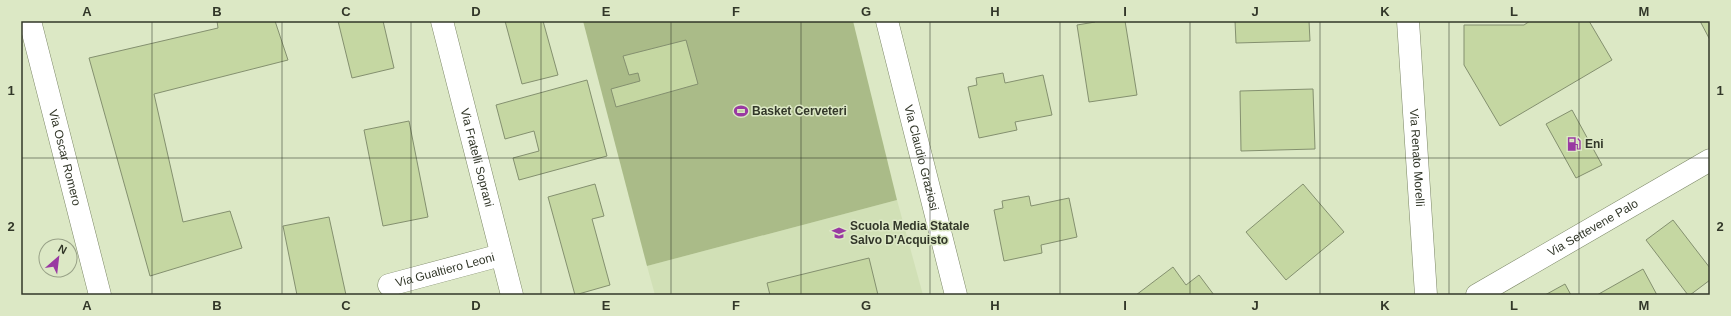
<svg xmlns="http://www.w3.org/2000/svg" width="1731" height="316" font-family="Helvetica,sans-serif">
  <style>
    .built { fill: #d1e0b6 }
    .green { fill: #ab8 }
    .building { fill: #c5d7a2; stroke: #84906f }
    .lines { fill: none; stroke-linecap: round; stroke-linejoin: round }
    .minor-casing { stroke: #7a8565; stroke-width: 23 }
    .minor { stroke: #fff; stroke-width: 22 }
    .grid { fill: none; stroke: #323729; stroke-width: 1; stroke-opacity: 0.55 }
    .labels { text-anchor: middle; stroke-width: 3; stroke-linejoin: round; paint-order: stroke }
    .poi-label { font-size: 12px; font-weight: bold; fill: #323729; stroke: #dce8c5; text-anchor: start }
    .street-label { font-size: 12px; fill: #323729; stroke: #dce8c5 }
    .neatline { fill: none; stroke: #323729; stroke-width: 1.5 }
    .grid-label { font-size: 13px; text-anchor: middle; font-weight: bold; fill: #323729 }
  </style>
  <rect width="100%" height="100%" fill="#dce8c5"/>
  <path class="built" d="M 897,200 L 923,295 L 655,295 L 647,266 Z"/>
  <path class="green" d="M 583,21 L 853,21 L 897,200 L 647,266 Z"/>
  <g class="building">
    <path d="M 217,21 L 275,21 L 288,60 L 154,94 L 183,222 L 230,211 L 242,248 L 150,276 L 89,58 L 218,28 Z"/>
    <path d="M 338,21 L 383,21 L 394,68 L 352,78 Z"/>
    <path d="M 505,21 L 543,21 L 558,75 L 522,84 Z"/>
    <path d="M 1095,21 L 1125,21 L 1137,95 L 1089,102 L 1077,25 L 1095,22 Z"/>
    <path d="M 1235,21 L 1309,21 L 1310,41 L 1236,43 Z"/>
    <path d="M 1530,21 L 1589,21 L 1612,60 L 1500,126 L 1464,65 L 1464,25 L 1524,25 Z"/>
    <path d="M 1700,21 L 1710,21 L 1710,40 Z"/>
    <path d="M 686,40 L 698,84 L 616,107 L 611,89 L 640,81 L 638,73 L 629,75 L 623,56 Z"/>
    <path d="M 1003,73 L 1005,83 L 1043,75 L 1052,115 L 1015,122 L 1017,130 L 979,138 L 968,87 L 977,85 L 976,78 Z"/>
    <path d="M 587,80 L 607,156 L 519,180 L 513,158 L 539,151 L 534,131 L 505,139 L 496,105 Z"/>
    <path d="M 1313,89 L 1315,149 L 1241,151 L 1240,91 Z"/>
    <path d="M 1572,110 L 1602,165 L 1576,178 L 1546,124 Z"/>
    <path d="M 409,121 L 428,217 L 383,226 L 364,130 Z"/>
    <path d="M 595,184 L 604,216 L 592,219 L 610,285 L 575,295 L 548,197 Z"/>
    <path d="M 1303,184 L 1344,232 L 1286,280 L 1246,232 Z"/>
    <path d="M 1029,196 L 1031,206 L 1069,198 L 1077,237 L 1041,245 L 1042,253 L 1004,261 L 994,210 L 1003,208 L 1002,201 Z"/>
    <path d="M 329,217 L 346,295 L 297,295 L 283,226 Z"/>
    <path d="M 1673,220 L 1710,268 L 1710,280 L 1690,295 L 1688,295 L 1646,240 Z"/>
    <path d="M 869,258 L 878,295 L 770,295 L 767,283 Z"/>
    <path d="M 1173,267 L 1186,285 L 1199,275 L 1214,295 L 1136,295 Z"/>
    <path d="M 1643,269 L 1657,295 L 1597,295 Z"/>
    <path d="M 1565,284 L 1571,295 L 1545,295 Z"/>
  </g>
  <g class="lines">
    <defs>
      <g id="minor">
        <path id="s1" d="M 30,21 L 100,295"/>
        <path id="s2" d="M 442,21 L 512,295"/>
        <path id="s3" d="M 887,21 L 956,295"/>
        <path id="s4" d="M 1408,21 L 1426,295"/>
        <path id="s5" d="M 389,285 L 501,255"/>
        <path id="s6" d="M 1477,295 L 1710,160"/>
      </g>
    </defs>
    <use href="#minor" class="minor-casing"/>
    <use href="#minor" class="minor"/>
  </g>
  <path class="grid" d="M 152,21 L 152,295M 282,21 L 282,295M 411,21 L 411,295M 541,21 L 541,295M 671,21 L 671,295M 801,21 L 801,295M 930,21 L 930,295M 1060,21 L 1060,295M 1190,21 L 1190,295M 1320,21 L 1320,295M 1449,21 L 1449,295M 1579,21 L 1579,295M 21,158 L 1710,158"/>
  <defs>
    <symbol id="stadium-bare" viewBox="-9 -9 18 18"><path d="M0-5a6.5 5 0 1 0 0 10a6.5 5 0 1 0 0-10ZM-3.5-1.8h7v3.6h-7Z" fill="#9939a2" stroke="#dce8c5" stroke-width="2.5" paint-order="stroke"/></symbol>
    <symbol id="fuel-bare" viewBox="-9 -9 18 18"><path d="M-5.5-6h7V0h2V4h1.3V-2.5L3-4.5l.8-.8L6-3V5H2.5V1h-1V6h-7ZM-4.2-4.7v3.2H.2V-4.7Z" fill="#9939a2" stroke="#dce8c5" stroke-width="2.5" paint-order="stroke"/></symbol>
    <symbol id="school-bare" viewBox="-9 -9 18 18"><path d="M0-5L7-2L0 1L-7-2ZM-4 1L0 2.5L4 1V4Q0 6-4 4Z" fill="#9939a2" stroke="#dce8c5" stroke-width="2.5" paint-order="stroke"/></symbol>
  </defs>
  <g fill-rule="evenodd">
    <use href="#stadium-bare" x="731" y="101" width="20" height="20"/>
    <use href="#fuel-bare" x="1564" y="134" width="20" height="20"/>
    <use href="#school-bare" x="829" y="223" width="20" height="20"/>
  </g>
  <g class="labels">
    <g class="poi-label">
      <text x="752" y="115">Basket Cerveteri</text>
      <text x="1585" y="148">Eni</text>
      <text x="850" y="230">Scuola Media Statale<tspan x="850" dy="14">Salvo D'Acquisto</tspan></text>
    </g>
    <g class="street-label">
      <text dy="4" stroke="none"><textPath href="#s1" startOffset="141">Via Oscar Romero</textPath></text>
      <text dy="4" stroke="none"><textPath href="#s2" startOffset="141">Via Fratelli Soprani</textPath></text>
      <text dy="4" stroke="none"><textPath href="#s3" startOffset="141">Via Claudio Graziosi</textPath></text>
      <text dy="4" stroke="none"><textPath href="#s4" startOffset="137">Via Renato Morelli</textPath></text>
      <text dy="4" stroke="none"><textPath href="#s6" startOffset="134">Via Settevene Palo</textPath></text>
      <text dy="4" stroke="none"><textPath href="#s5" startOffset="58">Via Gualtiero Leoni</textPath></text>
    </g>
  </g>
  <rect width="1731" height="316" fill="none" stroke="#dce8c5" stroke-width="44"/>
  <g transform="translate(58 258) rotate(28)"><circle r="19" fill="#dce8c5" stroke="#98a187"/>
  <path d="M0-3L7 15L0 10L-7 15Z" fill="#9939a2"/>
  <text y="-6" font-size="11" font-weight="bold" text-anchor="middle" fill="#323729">N</text>
  </g>
  <rect x="22" y="22" width="1687" height="272" class="neatline"/>
  <g class="grid-label">
    <text x="87" y="16">A</text>
    <text x="217" y="16">B</text>
    <text x="346" y="16">C</text>
    <text x="476" y="16">D</text>
    <text x="606" y="16">E</text>
    <text x="736" y="16">F</text>
    <text x="866" y="16">G</text>
    <text x="995" y="16">H</text>
    <text x="1125" y="16">I</text>
    <text x="1255" y="16">J</text>
    <text x="1385" y="16">K</text>
    <text x="1514" y="16">L</text>
    <text x="1644" y="16">M</text>
    <text x="11" y="95">1</text>
    <text x="1720" y="95">1</text>
    <text x="11" y="231">2</text>
    <text x="1720" y="231">2</text>
    <text x="87" y="310">A</text>
    <text x="217" y="310">B</text>
    <text x="346" y="310">C</text>
    <text x="476" y="310">D</text>
    <text x="606" y="310">E</text>
    <text x="736" y="310">F</text>
    <text x="866" y="310">G</text>
    <text x="995" y="310">H</text>
    <text x="1125" y="310">I</text>
    <text x="1255" y="310">J</text>
    <text x="1385" y="310">K</text>
    <text x="1514" y="310">L</text>
    <text x="1644" y="310">M</text>
  </g>
</svg>
